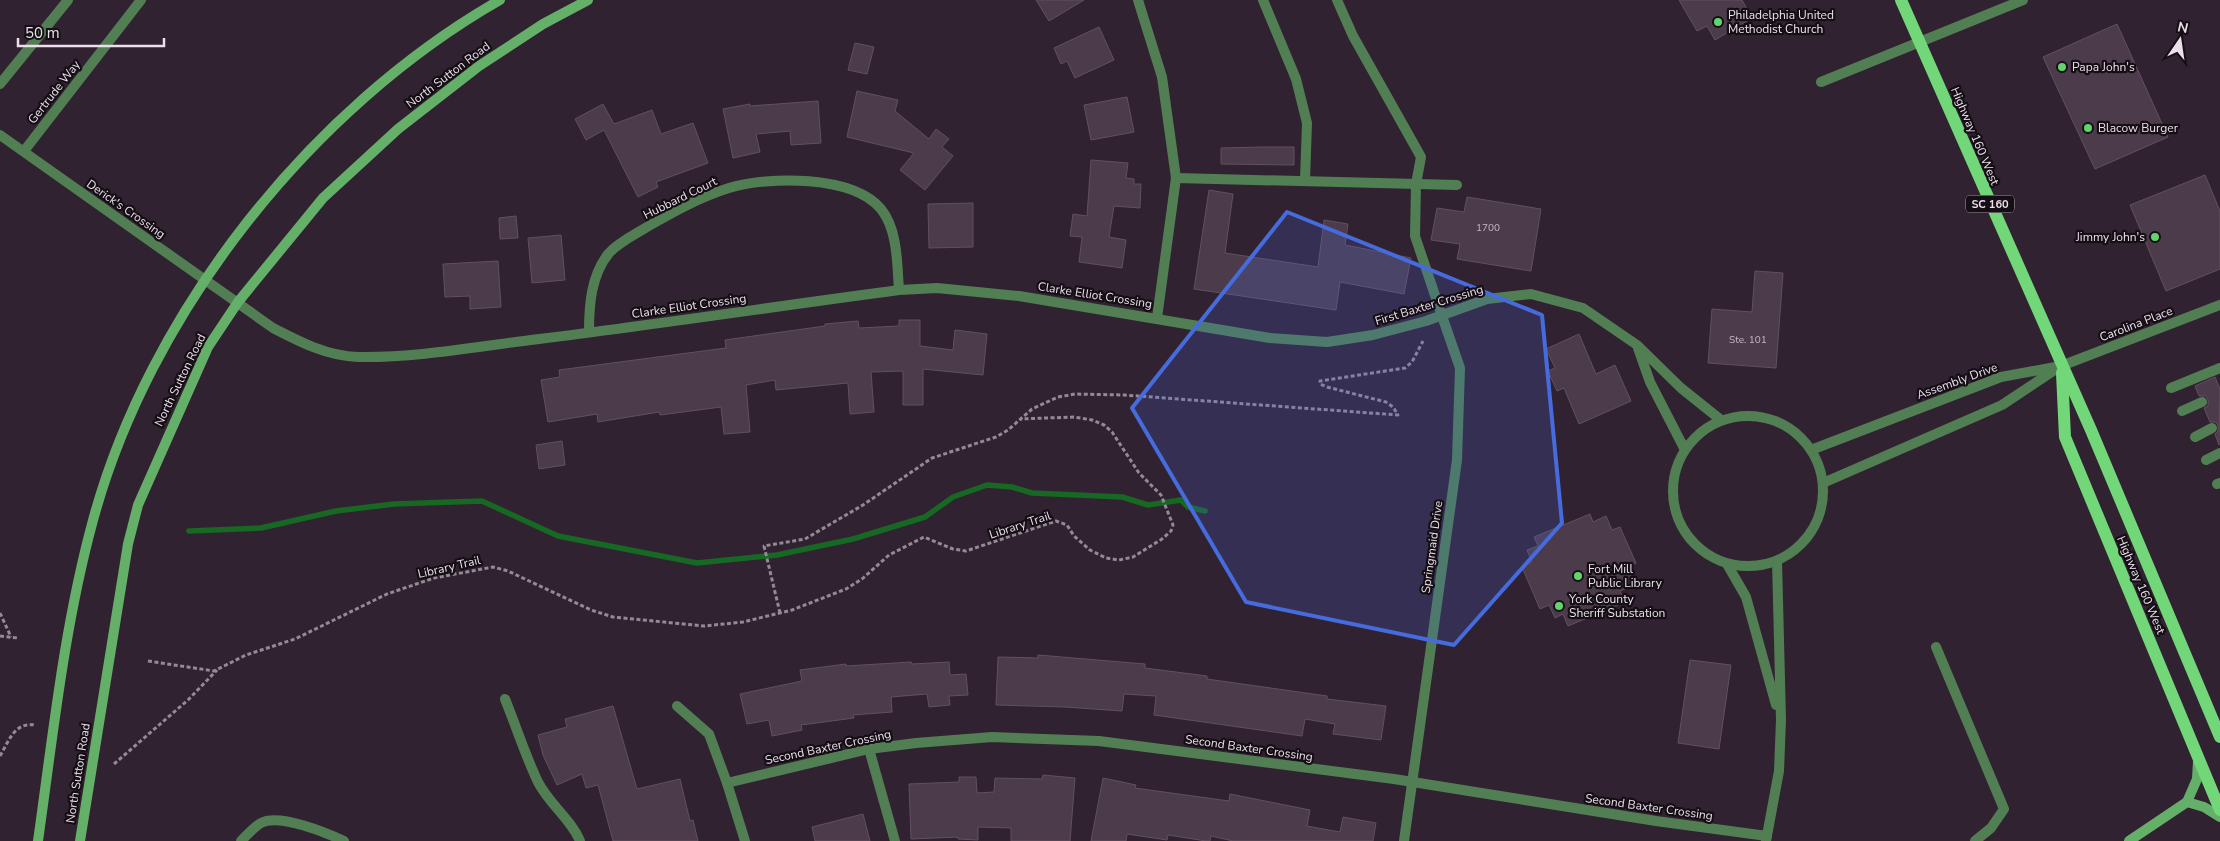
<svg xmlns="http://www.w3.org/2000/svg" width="2220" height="841" font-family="'Nunito Sans',sans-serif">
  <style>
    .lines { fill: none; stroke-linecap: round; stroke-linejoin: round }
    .stream { stroke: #166823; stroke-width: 5.5 }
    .building { fill: #4c3b4b; stroke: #625061 }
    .path { stroke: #958995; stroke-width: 3; stroke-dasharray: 4 2.5; stroke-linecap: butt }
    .lane { stroke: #517f53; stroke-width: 10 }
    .street { stroke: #517f53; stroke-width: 10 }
    .secondary { stroke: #64b069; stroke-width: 10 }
    .primary { stroke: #72d779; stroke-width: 12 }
    .marked { fill: #466bdc; fill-opacity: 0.2; stroke: #466bdc; stroke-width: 4; stroke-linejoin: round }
    .poi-dot { fill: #60d56a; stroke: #150e15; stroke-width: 2 }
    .labels { text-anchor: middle; stroke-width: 4.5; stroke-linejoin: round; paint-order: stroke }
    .number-label { font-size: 10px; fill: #c2b7c2 }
    .shield { fill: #150e15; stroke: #aaa1aa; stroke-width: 1 }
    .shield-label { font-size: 11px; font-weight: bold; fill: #eae0ea }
    .poi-label { font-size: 12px; fill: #eae0ea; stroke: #150e15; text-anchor: start }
    .street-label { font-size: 12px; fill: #eae0ea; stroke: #150e15 }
  </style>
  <rect width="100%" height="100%" fill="#312231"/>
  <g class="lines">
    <path class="stream" d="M 189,531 L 261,528 L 336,511 L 394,504 L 482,501 L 558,536 L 697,563 L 777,555 L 853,539 L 925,517 L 953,497 L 987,485 L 1012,487 L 1032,493 L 1122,497 L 1148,505 L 1181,500 L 1188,507 L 1205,511"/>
  </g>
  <g class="building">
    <path d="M 1036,0 L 1084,0 L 1049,21 Z"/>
    <path d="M 1679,0 L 1742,0 L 1752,18 L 1715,40 L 1707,26 L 1697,31 Z"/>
    <path d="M 2117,24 L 2168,137 L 2095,169 L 2043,57 Z"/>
    <path d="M 1099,27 L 1114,60 L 1075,78 L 1067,61 L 1061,64 L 1054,48 Z"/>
    <path d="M 855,43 L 874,47 L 867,74 L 848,70 Z"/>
    <path d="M 857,91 L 898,100 L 895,111 L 929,139 L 936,129 L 949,139 L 942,147 L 953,156 L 925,190 L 900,170 L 914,153 L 847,137 Z"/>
    <path d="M 1127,97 L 1134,132 L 1091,140 L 1084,105 Z"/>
    <path d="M 818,101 L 821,143 L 791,145 L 790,131 L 756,134 L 760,152 L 733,158 L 723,109 L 750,104 L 750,106 Z"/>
    <path d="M 603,104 L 614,124 L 652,110 L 661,134 L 693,123 L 708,163 L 656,182 L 658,187 L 638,197 L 604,130 L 586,140 L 575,119 Z"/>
    <path d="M 1261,147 L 1294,147 L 1294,165 L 1221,164 L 1221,148 Z"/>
    <path d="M 1091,160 L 1128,163 L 1126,178 L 1134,179 L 1134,184 L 1141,184 L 1140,208 L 1114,206 L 1109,237 L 1126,240 L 1122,268 L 1079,262 L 1082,237 L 1070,236 L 1073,214 L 1087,216 Z"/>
    <path d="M 2205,175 L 2220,211 L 2220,269 L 2166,291 L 2130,205 Z"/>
    <path d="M 1209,190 L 1233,194 L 1225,253 L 1318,267 L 1324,220 L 1348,224 L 1345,245 L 1411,258 L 1404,294 L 1340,282 L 1336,310 L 1194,289 Z"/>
    <path d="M 1467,197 L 1541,209 L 1531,271 L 1457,259 L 1460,244 L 1431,240 L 1437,208 L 1464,212 Z"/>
    <path d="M 973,203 L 973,247 L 929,248 L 928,204 Z"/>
    <path d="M 516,216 L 518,238 L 500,239 L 499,218 Z"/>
    <path d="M 561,235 L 565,280 L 532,283 L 528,238 Z"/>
    <path d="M 498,261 L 501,307 L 470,309 L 470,296 L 445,297 L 443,264 Z"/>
    <path d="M 1755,271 L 1783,273 L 1776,368 L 1708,363 L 1712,309 L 1752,312 Z"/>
    <path d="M 899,320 L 920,320 L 920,346 L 953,350 L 955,330 L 987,334 L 983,375 L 923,369 L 923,405 L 903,405 L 903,371 L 871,372 L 874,412 L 850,414 L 848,383 L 776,390 L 775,380 L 746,385 L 750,432 L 724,434 L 721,407 L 660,415 L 659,412 L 598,422 L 597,414 L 548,422 L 541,380 L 560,377 L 559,370 L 726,348 L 725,340 L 825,326 L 825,324 L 858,321 L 859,328 L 899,326 Z"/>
    <path d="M 1579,334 L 1596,374 L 1615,365 L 1631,401 L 1579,424 L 1564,388 L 1557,391 L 1548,371 L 1555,368 L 1546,349 Z"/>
    <path d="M 2215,377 L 2220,389 L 2219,445 L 2215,434 L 2218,431 L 2218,425 L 2215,422 L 2210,422 L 2204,408 L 2208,406 L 2208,400 L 2206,396 L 2199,396 L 2195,386 Z"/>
    <path d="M 562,441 L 565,465 L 539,469 L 536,445 Z"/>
    <path d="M 1590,514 L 1593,522 L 1606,516 L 1612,530 L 1620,527 L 1636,563 L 1627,567 L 1634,585 L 1620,591 L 1625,602 L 1568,626 L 1563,614 L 1555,618 L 1549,605 L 1540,609 L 1522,567 L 1532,562 L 1527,550 L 1538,546 L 1534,537 Z"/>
    <path d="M 1038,655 L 1145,664 L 1145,668 L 1207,676 L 1207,679 L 1327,696 L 1327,699 L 1386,706 L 1381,740 L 1333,734 L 1335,724 L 1305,719 L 1302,736 L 1154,715 L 1156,696 L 1124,694 L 1122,711 L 1065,707 L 996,705 L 998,657 L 1038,658 Z"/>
    <path d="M 1690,660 L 1731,665 L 1719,749 L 1678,743 Z"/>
    <path d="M 911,662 L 912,664 L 949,662 L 950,675 L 966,674 L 968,695 L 949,696 L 950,705 L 929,707 L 927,694 L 891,697 L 892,712 L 853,715 L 854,718 L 801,725 L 802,730 L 772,736 L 769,720 L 747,724 L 740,694 L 802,681 L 800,670 L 846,664 L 846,666 Z"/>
    <path d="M 613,706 L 637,789 L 680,779 L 690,821 L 693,820 L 698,841 L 613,841 L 598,785 L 586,788 L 582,774 L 557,785 L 543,755 L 538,735 L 567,727 L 565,719 Z"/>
    <path d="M 1043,775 L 1075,778 L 1070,841 L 1011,841 L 1011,828 L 978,827 L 978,840 L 958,839 L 958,837 L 911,839 L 909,784 L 959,782 L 959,777 L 976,777 L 977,793 L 994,792 L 995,778 L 1042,779 Z"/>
    <path d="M 1103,778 L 1136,785 L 1135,788 L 1229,801 L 1230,794 L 1310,810 L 1307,826 L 1340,832 L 1343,817 L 1376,823 L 1373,841 L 1233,841 L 1211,836 L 1210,841 L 1206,841 L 1168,835 L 1167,840 L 1127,834 L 1126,841 L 1091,841 Z"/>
    <path d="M 863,814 L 870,841 L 815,841 L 812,827 Z"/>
  </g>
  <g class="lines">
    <g class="path">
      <path d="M 0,613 L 11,637"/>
      <path d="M 780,613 L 764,546 L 805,539 L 863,505 L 932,458 L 996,437 L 1008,430 L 1032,409 L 1058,397 L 1075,394 L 1124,395 L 1398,415 L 1393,407 L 1386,402 L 1327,387 L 1320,384 L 1320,381 L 1405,368 L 1412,362 L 1423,341"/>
      <path d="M 0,636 L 18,638"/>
      <path d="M 148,661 L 214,671 L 246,655 L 295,639 L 387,594 L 434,578 L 493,567 L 508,571 L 591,610 L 613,617 L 704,626 L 743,622 L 792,610 L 846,589 L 862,579 L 889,555 L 924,537 L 953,549 L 966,551 L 1056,521 L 1067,525 L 1074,536 L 1090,550 L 1106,558 L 1119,560 L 1133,557 L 1162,539 L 1171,531 L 1173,525 L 1161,495 L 1139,473 L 1112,432 L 1104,425 L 1092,420 L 1074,417 L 1020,419"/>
      <path d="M 0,756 C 9,741 14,722 35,725"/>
      <path d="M 114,764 L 188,700 L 217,670"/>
    </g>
    <g class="lane">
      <path d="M 1263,0 L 1296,79 L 1307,123 L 1305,180"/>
      <path d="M 1337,0 L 1353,36 L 1421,157 L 1416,184 L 1415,236 L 1442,316"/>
      <path d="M 1821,82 L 2023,0"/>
      <path d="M 1176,178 L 1457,185"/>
      <path d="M 2171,388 L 2220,368"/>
      <path d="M 2182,411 L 2202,402"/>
      <path d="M 2195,437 L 2212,428"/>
      <path d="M 2206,460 L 2220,453"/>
      <path d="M 2217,484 L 2220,483"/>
      <path d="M 1936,647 L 2004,809 L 1991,828 L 1975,841"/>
      <path d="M 505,699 C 516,726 525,755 538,782 C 549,804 571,819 580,841"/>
      <path d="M 869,749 L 895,841"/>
    </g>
    <g class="street">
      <path d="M 1138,0 L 1162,77 L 1176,178 L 1157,318"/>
      <path d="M 0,84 L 68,0"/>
      <path d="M 0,135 L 273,328 C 300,342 327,356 358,357 C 418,358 480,346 539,339 C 659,324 779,306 899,290 L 937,288 L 1019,296 L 1270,338 L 1327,342 L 1373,335 L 1426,321 L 1487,299 L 1531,294 L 1583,308 L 1637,345 L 1681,388 L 1721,420"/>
      <path d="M 24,151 L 141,0"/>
      <path d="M 589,332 C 589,305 591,275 609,253 C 619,242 634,235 647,227 C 673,212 700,197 729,188 C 768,176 853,175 881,209 C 898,230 897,264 899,290"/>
      <path d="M 1638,348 L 1650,382 L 1684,448"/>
      <circle cx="1748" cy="491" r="75"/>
      <path d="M 1811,450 L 2001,377 L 2061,366 L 2220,305"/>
      <path d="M 1823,483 L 2002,405 L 2056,369"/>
      <path d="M 1727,564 L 1746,597 L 1776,705"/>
      <path d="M 677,706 L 709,734 L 727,783 L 745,841"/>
      <path d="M 727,783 L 869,749 L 916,743 L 992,737 L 1099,741 L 1394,779 L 1656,821 L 1767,836"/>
      <path d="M 241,841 C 247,835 254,827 261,823 C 279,813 327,833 344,841"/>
      <path d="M 1404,841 L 1457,460 L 1460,368 L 1442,316"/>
      <path d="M 1766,841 L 1779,771 L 1781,720 L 1777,561"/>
    </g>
    <g class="secondary">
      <path d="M 2187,802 L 2204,807 L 2220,817"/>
      <path d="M 38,841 C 53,735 64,628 92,524 C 148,313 311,108 500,0"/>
      <path d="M 80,841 L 128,544 L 138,505 L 208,347 L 238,302 L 323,198 L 398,129 L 479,66 L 543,24 L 588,0"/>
      <path d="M 2129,841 L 2187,802 L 2197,779 L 2198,761"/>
    </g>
    <g class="primary">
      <path d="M 1901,0 L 2091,430 L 2220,737"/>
      <path d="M 2062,373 L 2065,437 L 2220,810"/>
    </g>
  </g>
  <path class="marked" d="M 1287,212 L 1542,315 L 1562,523 L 1454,645 L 1246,602 L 1132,408 Z"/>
  <g class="poi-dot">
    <circle cx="1718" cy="22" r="5"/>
    <circle cx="2062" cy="67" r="5"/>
    <circle cx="2088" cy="128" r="5"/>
    <circle cx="2155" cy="237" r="5"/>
    <circle cx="1578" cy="576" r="5"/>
    <circle cx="1559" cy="606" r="5"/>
  </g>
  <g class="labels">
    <g class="number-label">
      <text x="1488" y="231">1700</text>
      <text x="1748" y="343">Ste. 101</text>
    </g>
    <rect class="shield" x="1966" y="195.5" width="48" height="17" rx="4"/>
    <g class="shield-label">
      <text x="1990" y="208">SC 160</text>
    </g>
    <g class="poi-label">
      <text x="1728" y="19">Philadelphia United<tspan x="1728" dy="14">Methodist Church</tspan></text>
      <text x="2072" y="71">Papa John's</text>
      <text x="2098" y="132">Blacow Burger</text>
      <text x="2145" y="241" text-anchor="end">Jimmy John's</text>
      <text x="1588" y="573">Fort Mill<tspan x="1588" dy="14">Public Library</tspan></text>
      <text x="1569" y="603">York County<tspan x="1569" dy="14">Sheriff Substation</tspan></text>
    </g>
    <g class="street-label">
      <text transform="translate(448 75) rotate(-37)" y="4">North Sutton Road</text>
      <text transform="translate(54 92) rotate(-52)" y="4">Gertrude Way</text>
      <text transform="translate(1975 136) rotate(67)" y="4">Highway 160 West</text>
      <text transform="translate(680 198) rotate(-26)" y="4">Hubbard Court</text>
      <text transform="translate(126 209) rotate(35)" y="4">Derick's Crossing</text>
      <text transform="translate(1095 295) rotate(9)" y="4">Clarke Elliot Crossing</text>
      <text transform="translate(1429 305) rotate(-17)" y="4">First Baxter Crossing</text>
      <text transform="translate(689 306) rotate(-8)" y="4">Clarke Elliot Crossing</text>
      <text transform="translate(2136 324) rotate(-21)" y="4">Carolina Place</text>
      <text transform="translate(180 380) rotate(-64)" y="4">North Sutton Road</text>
      <text transform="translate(1957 381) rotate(-20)" y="4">Assembly Drive</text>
      <text transform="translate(1020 525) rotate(-18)" y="4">Library Trail</text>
      <text transform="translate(1432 547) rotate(-82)" y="4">Springmaid Drive</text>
      <text transform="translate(449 567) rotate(-13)" y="4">Library Trail</text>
      <text transform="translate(2141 585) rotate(67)" y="4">Highway 160 West</text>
      <text transform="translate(828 747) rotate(-12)" y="4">Second Baxter Crossing</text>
      <text transform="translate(1249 748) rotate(8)" y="4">Second Baxter Crossing</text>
      <text transform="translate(78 773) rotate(-81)" y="4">North Sutton Road</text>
      <text transform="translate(1649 807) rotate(8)" y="4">Second Baxter Crossing</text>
    </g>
  </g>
  <g transform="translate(2180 40) rotate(13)" stroke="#150e15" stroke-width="4" paint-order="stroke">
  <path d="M0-4L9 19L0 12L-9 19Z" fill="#eae0ea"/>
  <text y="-8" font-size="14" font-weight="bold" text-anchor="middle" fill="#eae0ea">N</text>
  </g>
  <path d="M18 38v8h146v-8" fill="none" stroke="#eae0ea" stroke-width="2.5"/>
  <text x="25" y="38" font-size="15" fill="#eae0ea" stroke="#150e15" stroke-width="4" paint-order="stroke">50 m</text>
</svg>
